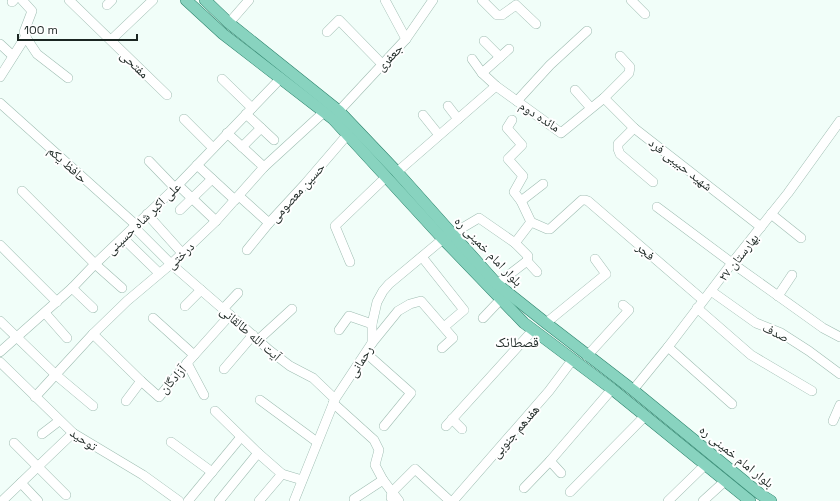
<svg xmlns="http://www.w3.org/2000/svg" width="840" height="501" font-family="'Space Grotesk','Noto Naskh Arabic',sans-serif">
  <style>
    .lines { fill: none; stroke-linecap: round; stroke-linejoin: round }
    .minor-casing { stroke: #9fbdb2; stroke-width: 10 }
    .major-casing { stroke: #2e846d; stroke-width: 12 }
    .minor { stroke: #fff; stroke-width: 9 }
    .major { stroke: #88d3bf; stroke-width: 11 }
    .labels { text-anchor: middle; stroke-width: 4; stroke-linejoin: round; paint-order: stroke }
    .street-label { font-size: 13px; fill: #1b2622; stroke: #fff }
    .neighbourhood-label { font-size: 14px; fill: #1b2622; stroke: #fff }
  </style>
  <rect width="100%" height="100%" fill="#f1fef9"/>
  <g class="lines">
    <defs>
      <g id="minor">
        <path d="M 22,0 L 32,11 L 24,32 L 27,39 L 37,54 L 68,78"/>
        <path d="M 69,0 L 167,95"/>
        <path d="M 385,0 L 406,39"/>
        <path d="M 482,0 L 497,15 L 502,15 L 516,5 L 536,24"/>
        <path d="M 631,0 L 645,14"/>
        <path d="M 12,2 L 14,0"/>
        <path d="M 107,5 L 112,0"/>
        <path d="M 229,23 L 249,0"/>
        <path d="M 327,32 L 339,20 L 382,64"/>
        <path d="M 111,40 L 153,0"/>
        <path d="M 484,41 L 500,57"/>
        <path d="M 0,44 L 13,56"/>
        <path d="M 472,59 L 482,73 L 496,86 L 561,133 L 604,98 L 629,73 L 630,67 L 620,56"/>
        <path d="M 482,73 L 509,49"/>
        <path d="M 0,77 L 26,36"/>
        <path d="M 222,79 L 252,108"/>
        <path d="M 575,90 L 591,108"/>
        <path d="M 604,98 L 634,128 L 761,227"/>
        <path d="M 517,101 L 550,65 L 587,31"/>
        <path d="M 0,103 L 136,225"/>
        <path d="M 448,106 L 458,119"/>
        <path d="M 339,111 L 406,39 L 433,0"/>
        <path d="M 246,114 L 274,140"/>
        <path d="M 423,115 L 439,135"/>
        <path d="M 184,119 L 213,148"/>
        <path d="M 512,120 L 507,128 L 522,145 L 508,159 L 523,176 L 514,192 L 521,201 L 531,222 L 515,243"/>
        <path d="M 634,128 L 618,144 L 618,149 L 620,154 L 653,182"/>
        <path d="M 227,133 L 264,167"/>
        <path d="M 242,147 L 261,128"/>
        <path d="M 149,161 L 175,188"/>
        <path d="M 197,165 L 235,200"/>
        <path d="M 397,172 L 496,86"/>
        <path d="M 178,185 L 216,221"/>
        <path d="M 22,191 L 95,264 L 122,288"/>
        <path d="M 239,196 L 269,223"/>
        <path d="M 521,201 L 543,184"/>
        <path d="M 657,207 L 732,263 L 823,328 L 840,337"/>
        <path d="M 180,210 L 212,179"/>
        <path d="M 147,214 L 182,253"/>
        <path d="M 771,214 L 801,238"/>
        <path d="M 531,222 L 547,229 L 550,229 L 582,200 L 585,200 L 588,201 L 703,300"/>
        <path d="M 134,227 L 171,264 L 230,315 L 269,350 L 290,366 L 313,378 L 335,399"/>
        <path d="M 123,238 L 159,273"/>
        <path d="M 0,245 L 57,302"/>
        <path d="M 247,250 L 269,223 L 305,184 L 348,134"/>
        <path d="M 422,257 L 464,310 L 444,327"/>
        <path d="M 527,261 L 537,272"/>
        <path d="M 350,262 L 335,226 L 386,177"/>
        <path d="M 72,288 L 93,308"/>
        <path d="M 711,291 L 756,323 L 781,333 L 809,351 L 840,374"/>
        <path d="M 778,296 L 792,275"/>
        <path d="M 185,306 L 201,290"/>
        <path d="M 697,308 L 751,355 L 812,391"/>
        <path d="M 223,309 L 238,293"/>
        <path d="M 45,313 L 67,338"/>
        <path d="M 153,318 L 194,355"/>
        <path d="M 483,318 L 501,299"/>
        <path d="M 0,321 L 56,375 L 93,406"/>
        <path d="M 546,323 L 606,274 L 595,259"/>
        <path d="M 339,330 L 349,316 L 372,324"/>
        <path d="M 93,334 L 141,381 L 159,397 L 187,363 L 230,315"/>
        <path d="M 258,340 L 292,309"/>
        <path d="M 372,343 L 398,311 L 410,304 L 421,301 L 453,338 L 442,348"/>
        <path d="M 668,347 L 732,404"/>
        <path d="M 0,352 L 72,288 L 95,264 L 175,188 L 281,78"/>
        <path d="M 366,353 L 411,393 L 384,426"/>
        <path d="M 587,356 L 629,310 L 623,305"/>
        <path d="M 0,362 L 73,433 L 143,475 L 179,501"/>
        <path d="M 187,363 L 204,395"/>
        <path d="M 224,369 L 253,335"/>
        <path d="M 633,390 L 668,347 L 732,263 L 788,193 L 840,121"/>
        <path d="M 35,397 L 93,334 L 127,301 L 171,264 L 216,221 L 264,167 L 324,112"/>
        <path d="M 260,400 L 317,442"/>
        <path d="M 126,401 L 141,381"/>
        <path d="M 333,403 L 374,440 L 379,450 L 375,465 L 383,480 L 399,501"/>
        <path d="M 215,411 L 258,453 L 282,474 L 302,480"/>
        <path d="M 452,419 L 462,429"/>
        <path d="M 833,421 L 840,405"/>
        <path d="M 446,426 L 533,330"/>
        <path d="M 42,434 L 59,421"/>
        <path d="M 171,442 L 212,472"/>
        <path d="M 14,443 L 66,495"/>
        <path d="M 550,461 L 561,473"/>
        <path d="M 21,483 L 38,501"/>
        <path d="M 524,488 L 550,461 L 612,389"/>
        <path d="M 570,492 L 645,416"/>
        <path d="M 391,498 L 392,492 L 415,469 L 450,501"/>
        <path d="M 354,499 L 383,480"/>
        <path d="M 2,501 L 73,433"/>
        <path d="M 188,501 L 241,437"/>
        <path d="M 219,501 L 258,453"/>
        <path d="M 259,501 L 282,474"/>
        <path d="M 294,501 L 335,399 L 372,343 L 372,324 L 377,302 L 383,291 L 389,284 L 443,239 L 452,234 L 479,218 L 515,243 L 528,256 L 527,261 L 497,284"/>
        <path d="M 453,501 L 549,391 L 573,359"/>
        <path d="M 668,501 L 705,465"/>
        <path d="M 703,501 L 725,481"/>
      </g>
      <g id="major">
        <path d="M 186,0 L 223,34 L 333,119 L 443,239 L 524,323 L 612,389 L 750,501"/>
        <path d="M 205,0 L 229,23 L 339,111 L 397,172 L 497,284 L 546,323 L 633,390 L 760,494 L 771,501"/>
      </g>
    </defs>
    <use href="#minor" class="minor-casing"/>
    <use href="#major" class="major-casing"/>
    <use href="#minor" class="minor"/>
    <use href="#major" class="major"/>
  </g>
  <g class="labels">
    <g class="street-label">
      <text transform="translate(389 57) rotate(-47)" y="5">جعفری</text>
      <text transform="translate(135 64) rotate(44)" y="5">مفتحی</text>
      <text transform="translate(540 116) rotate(33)" y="5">مائده دوم</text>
      <text transform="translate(68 164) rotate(42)" y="5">حافظ یکم</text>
      <text transform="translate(681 164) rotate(38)" y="5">شهید حبیبی فرد</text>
      <text transform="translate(297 192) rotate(-48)" y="5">حسین معصومی</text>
      <text transform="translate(143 218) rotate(-44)" y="5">علی اکبر شاه حسینی</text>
      <text transform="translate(489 251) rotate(46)" y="5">بلوار امام خمینی ره</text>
      <text transform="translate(646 251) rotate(41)" y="5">فجر</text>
      <text transform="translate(180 255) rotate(-43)" y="5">درختی</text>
      <text transform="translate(738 257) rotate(-52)" y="5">بهارستان ۲۷</text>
      <text transform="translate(776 332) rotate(26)" y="5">صدف</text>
      <text transform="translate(251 333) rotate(41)" y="5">آیت الله طالقانی</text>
      <text transform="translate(360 361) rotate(-58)" y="5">رحمانی</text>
      <text transform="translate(172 379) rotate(-48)" y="5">آزادگان</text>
      <text transform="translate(515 431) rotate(-49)" y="5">هفدهم جنوبی</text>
      <text transform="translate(84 439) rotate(34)" y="5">توحید</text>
      <text transform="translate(737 456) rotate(39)" y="5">بلوار امام خمینی ره</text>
    </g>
    <g class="neighbourhood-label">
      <text x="517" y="347">قصطانک</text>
    </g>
  </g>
  <path d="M18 34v6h119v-6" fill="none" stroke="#1b2622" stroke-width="2"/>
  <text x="24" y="34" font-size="12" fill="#1b2622" stroke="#ffffff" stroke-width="3" paint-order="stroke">100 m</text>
</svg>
